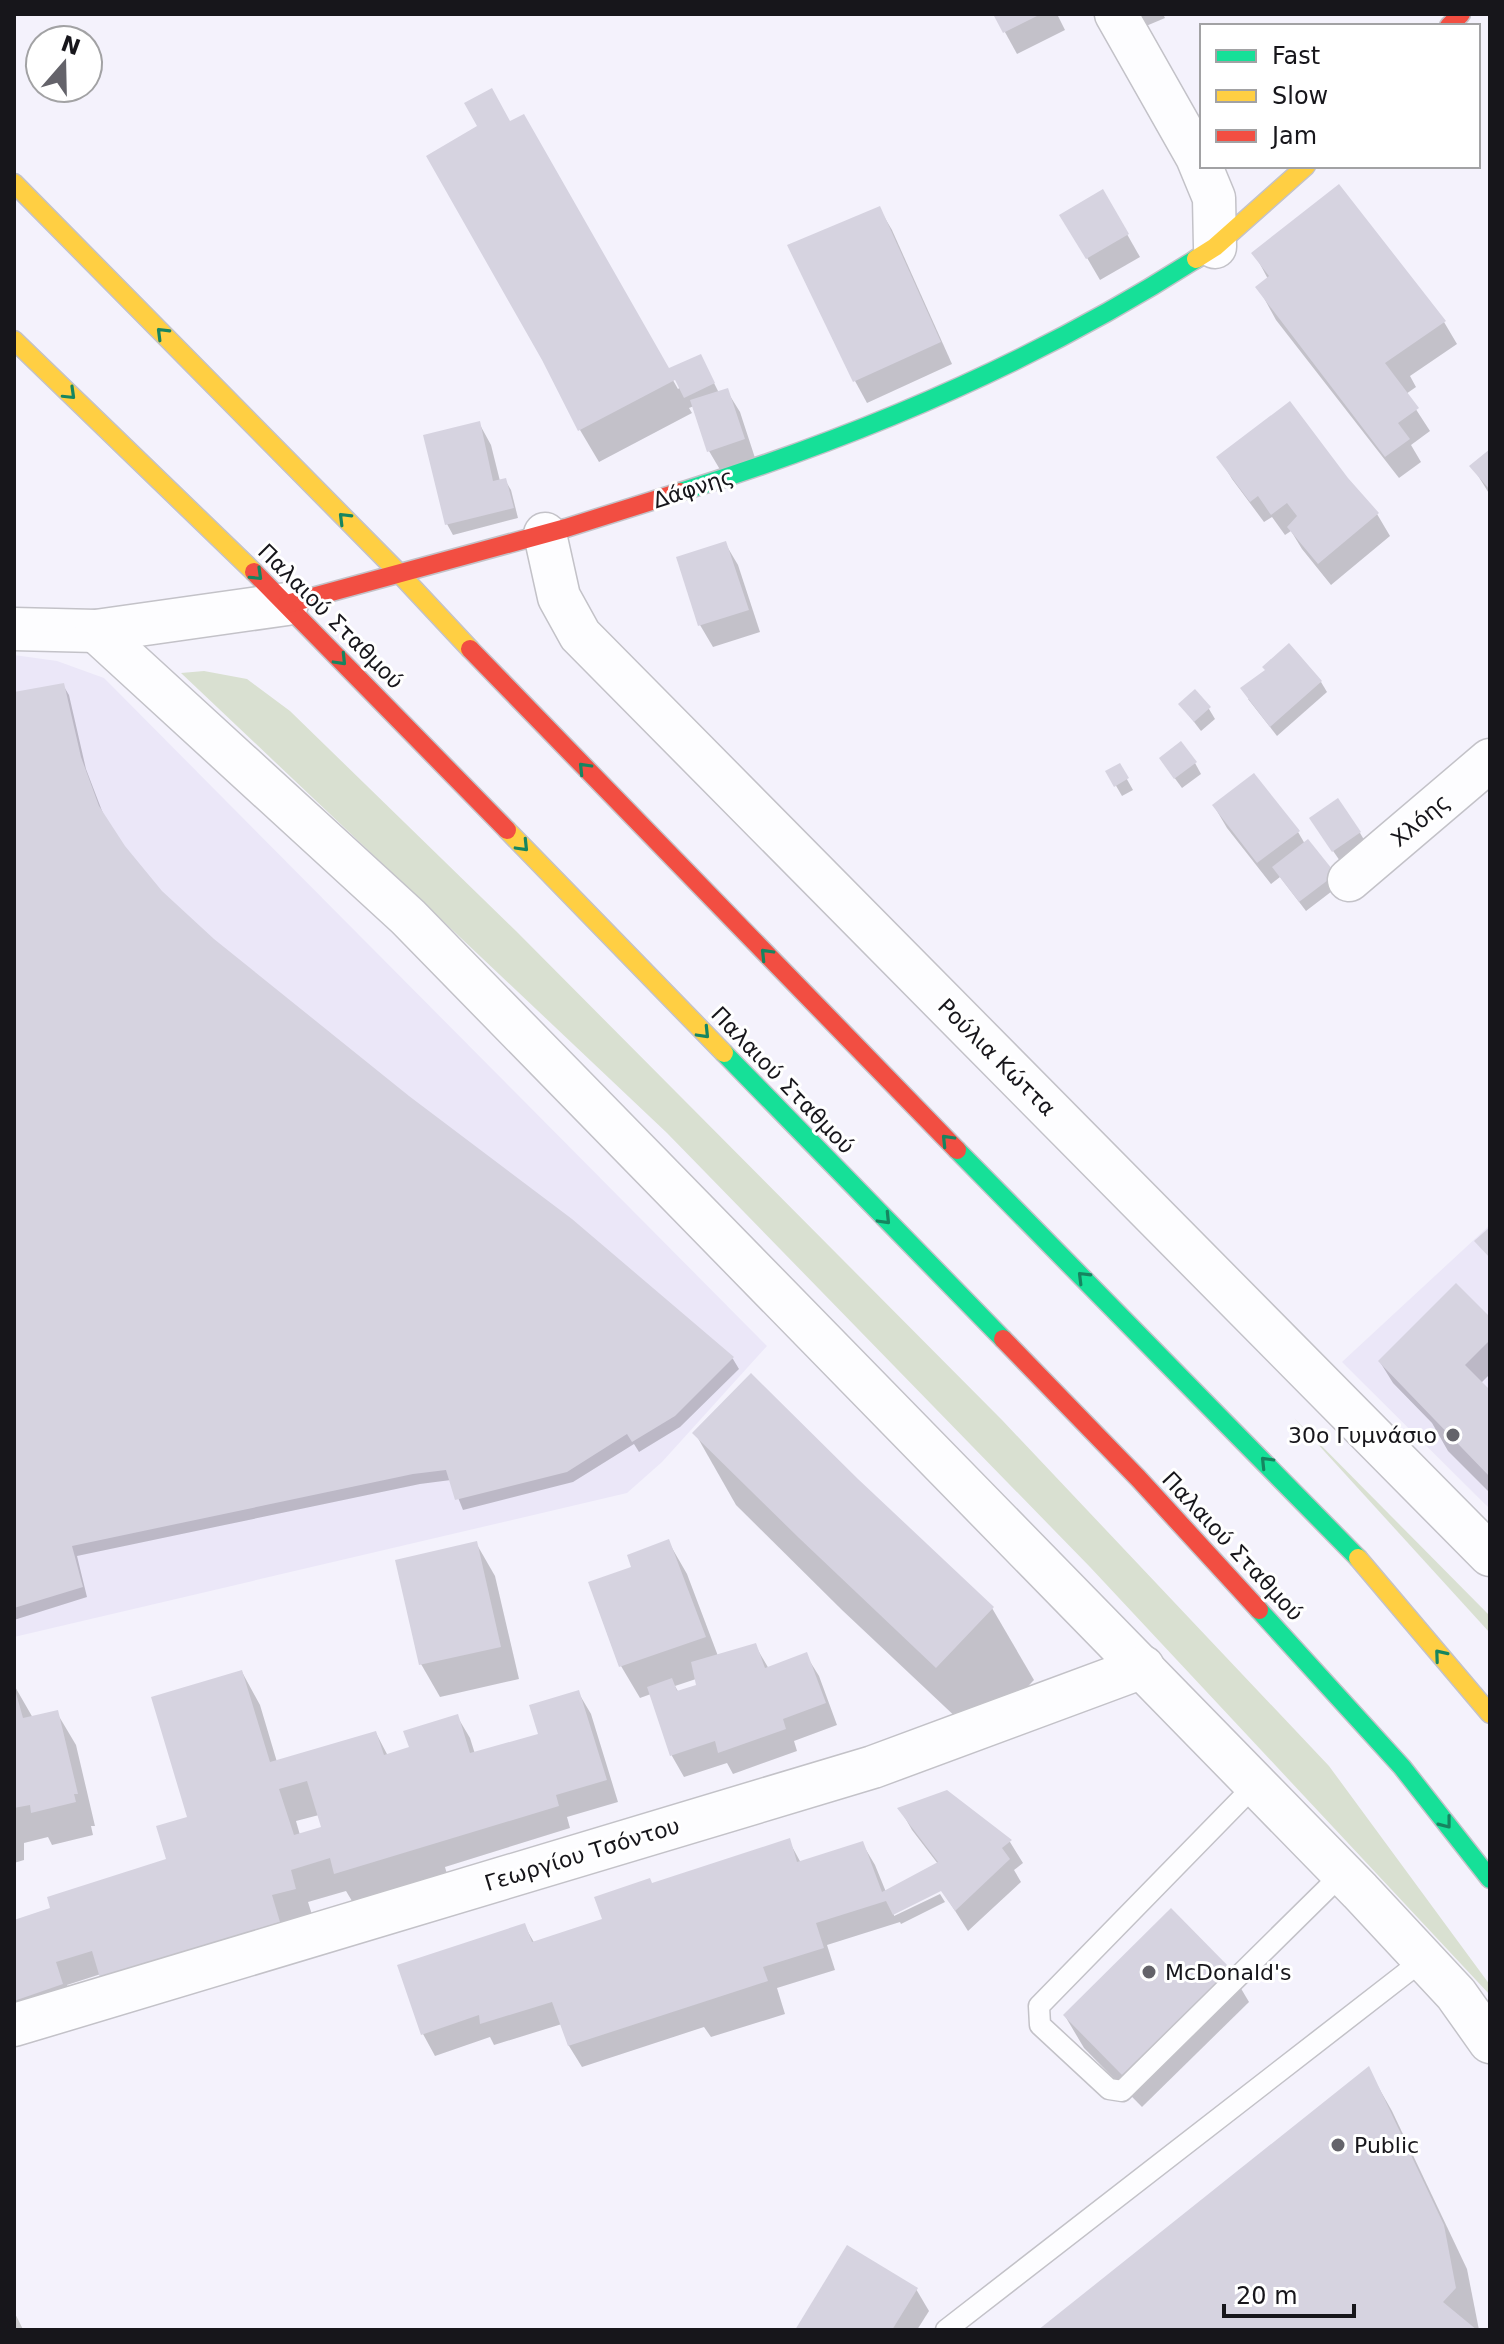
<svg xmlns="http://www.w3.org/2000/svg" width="1504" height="2344" font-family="'DejaVu Sans',sans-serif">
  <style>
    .built { fill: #ebe7f8 }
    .green { fill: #d9e0d1 }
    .shadow { fill: #0003; fill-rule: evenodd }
    .building { fill: #d6d3e0; fill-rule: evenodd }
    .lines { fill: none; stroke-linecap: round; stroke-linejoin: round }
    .lane-casing { stroke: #c3c2c8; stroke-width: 23 }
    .street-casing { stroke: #c3c2c8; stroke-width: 45 }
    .fast-casing { stroke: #c3c2c8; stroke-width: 21 }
    .slow-casing { stroke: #c3c2c8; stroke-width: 21 }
    .jam-casing { stroke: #c3c2c8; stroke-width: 21 }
    .lane { stroke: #fdfdff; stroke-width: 20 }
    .street { stroke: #fdfdff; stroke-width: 42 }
    .fast { stroke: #16e098; stroke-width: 18 }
    .slow { stroke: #ffcf43; stroke-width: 18 }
    .jam { stroke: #f24e42; stroke-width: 18 }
    .rail { stroke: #cecdd0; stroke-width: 6 }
    .oneway { stroke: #168560 }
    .poi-dot { fill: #64636a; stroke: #fff; stroke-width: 3 }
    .labels { text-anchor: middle; stroke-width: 6; stroke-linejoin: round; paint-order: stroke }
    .street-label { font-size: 22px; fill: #17161b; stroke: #fff }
    .poi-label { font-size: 22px; fill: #17161b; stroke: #fff; text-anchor: start }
  </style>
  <rect width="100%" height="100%" fill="#f4f2fc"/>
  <g class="built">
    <path d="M 14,655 L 57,661 L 104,678 L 767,1346 L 662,1462 L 627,1493 L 14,1637 Z"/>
    <path d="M 1490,1225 L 1490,1509 L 1342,1362 Z"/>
  </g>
  <g class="green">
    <path d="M 204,671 L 247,679 L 290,711 L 516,931 L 1002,1420 L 1329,1766 L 1490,1985 L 1490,1995 L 1090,1567 L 667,1133 L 181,673 Z"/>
    <path d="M 1294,1418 L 1490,1616 L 1490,1633 Z"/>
  </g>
  <g class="shadow">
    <path d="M 995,14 L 1057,14 L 1065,30 L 1017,54 Z"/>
    <path d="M 1131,14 L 1163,14 L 1165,18 L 1139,29 Z"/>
    <path d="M 523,117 L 678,389 L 706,367 L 719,393 L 727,391 L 740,412 L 756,461 L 722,473 L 709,451 L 694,406 L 689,408 L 692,413 L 599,462 L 580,430 L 510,124 Z"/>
    <path d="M 1103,192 L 1140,257 L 1100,280 L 1062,215 Z"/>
    <path d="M 879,208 L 892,230 L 952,364 L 867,403 L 855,381 Z"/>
    <path d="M 1254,253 L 1444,322 L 1457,344 L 1410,376 L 1416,387 L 1406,394 L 1430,431 L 1411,445 L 1421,462 L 1399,478 L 1276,320 L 1258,287 L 1268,279 Z"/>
    <path d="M 479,423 L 491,445 L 500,481 L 505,480 L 511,490 L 518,518 L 453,535 L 447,524 Z"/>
    <path d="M 1490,451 L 1490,495 L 1472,466 Z"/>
    <path d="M 1219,457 L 1346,479 L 1377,514 L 1390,536 L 1331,585 L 1302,549 L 1291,531 L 1285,535 L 1272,517 L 1264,522 L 1232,479 Z"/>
    <path d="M 725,543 L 738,565 L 760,632 L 713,647 L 700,625 L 679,558 Z"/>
    <path d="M 1321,682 L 1327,692 L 1277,736 L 1248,699 Z"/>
    <path d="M 63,685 L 69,695 L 86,769 L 104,816 L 124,847 L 161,893 L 213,941 L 407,1098 L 570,1221 L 733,1359 L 739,1369 L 680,1427 L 639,1452 L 634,1444 L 573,1482 L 463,1510 L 451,1480 L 420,1484 L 77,1556 L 87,1597 L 14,1620 L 14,694 Z"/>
    <path d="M 1181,705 L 1209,709 L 1215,719 L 1201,731 Z"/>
    <path d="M 1195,763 L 1201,774 L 1182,788 L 1168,769 Z"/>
    <path d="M 1119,765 L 1133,790 L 1122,796 L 1108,772 Z"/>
    <path d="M 1214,806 L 1298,832 L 1305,844 L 1340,885 L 1306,911 L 1280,877 L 1271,884 L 1227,828 Z"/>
    <path d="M 1318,829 L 1360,833 L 1366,843 L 1340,861 Z"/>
    <path d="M 1490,1320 L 1490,1374 L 1481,1383 L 1490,1392 L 1490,1493 L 1448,1451 L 1432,1423 L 1393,1383 L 1380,1362 Z"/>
    <path d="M 695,1433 L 992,1608 L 1034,1680 L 978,1738 L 842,1610 L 736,1505 Z"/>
    <path d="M 668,1541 L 687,1574 L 718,1656 L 755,1645 L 769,1669 L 806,1655 L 819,1676 L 837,1725 L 794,1741 L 797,1751 L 733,1774 L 727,1763 L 684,1777 L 672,1756 L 651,1694 L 640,1698 L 621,1666 L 634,1568 ZM 696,1679 L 698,1687 L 679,1693 L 675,1686 Z"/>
    <path d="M 476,1543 L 495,1576 L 519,1679 L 440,1697 L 421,1664 Z"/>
    <path d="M 242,1672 L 260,1705 L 277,1762 L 376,1733 L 388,1756 L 411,1749 L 457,1716 L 470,1738 L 475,1754 L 540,1735 L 578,1692 L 591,1714 L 618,1802 L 567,1817 L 570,1828 L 445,1867 L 448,1878 L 355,1906 L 346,1891 L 308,1902 L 314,1921 L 101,1974 L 67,1985 L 74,2006 L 14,2027 L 14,1922 L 53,1909 L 168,1860 L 190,1818 ZM 319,1815 L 323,1828 L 300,1835 L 296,1821 Z"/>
    <path d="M 14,1685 L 33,1718 L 57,1713 L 76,1745 L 95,1826 L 91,1826 L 93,1835 L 52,1845 L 48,1837 L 24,1843 L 24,1860 L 14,1863 Z"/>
    <path d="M 947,1792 L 1010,1842 L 1023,1863 L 1014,1870 L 1021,1882 L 968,1931 L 943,1892 L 949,1885 L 894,1912 L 894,1916 L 940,1894 L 945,1902 L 901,1924 L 900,1922 L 827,1945 L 835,1970 L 777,1988 L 785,2014 L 711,2037 L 704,2027 L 582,2067 L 569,2046 L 562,2024 L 494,2045 L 490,2037 L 435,2056 L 423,2034 L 399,1966 L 524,1925 L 535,1944 L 604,1920 L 652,1885 L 789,1841 L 801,1863 L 862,1843 L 875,1865 L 886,1892 L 938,1864 L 912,1830 L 900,1809 Z"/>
    <path d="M 1230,1970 L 1249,2002 L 1142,2107 L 1084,2048 L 1065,2016 Z"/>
    <path d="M 1368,2069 L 1392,2111 L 1467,2269 L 1479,2330 L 1041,2330 Z"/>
    <path d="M 916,2289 L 929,2311 L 917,2330 L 798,2330 Z"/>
  </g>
  <g class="building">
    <path d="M 993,14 L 1041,14 L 1003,33 Z"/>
    <path d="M 492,88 L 510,121 L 524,114 L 669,368 L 701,354 L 715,383 L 684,398 L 675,380 L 578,431 L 542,360 L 426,156 L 477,126 L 464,103 Z"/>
    <path d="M 1339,184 L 1446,321 L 1385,363 L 1419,408 L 1398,423 L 1410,439 L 1385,457 L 1255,287 L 1269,276 L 1251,253 Z"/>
    <path d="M 1103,189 L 1129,234 L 1086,259 L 1059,215 Z"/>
    <path d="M 880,206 L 941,342 L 853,382 L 787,245 Z"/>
    <path d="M 728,388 L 745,439 L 707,452 L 690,400 Z"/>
    <path d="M 1290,401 L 1348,478 L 1379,513 L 1318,564 L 1287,527 L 1297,516 L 1287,503 L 1271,515 L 1258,496 L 1250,502 L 1216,457 Z"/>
    <path d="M 480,421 L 493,481 L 506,478 L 514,508 L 445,525 L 423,435 Z"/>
    <path d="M 1490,449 L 1490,490 L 1469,466 Z"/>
    <path d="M 726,541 L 749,610 L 698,626 L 676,557 Z"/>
    <path d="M 1289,643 L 1322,681 L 1270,727 L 1240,688 L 1265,670 L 1262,667 Z"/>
    <path d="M 64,683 L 81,757 L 99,806 L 125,846 L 162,891 L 214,939 L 409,1096 L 572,1219 L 734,1357 L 675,1416 L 632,1442 L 627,1434 L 567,1472 L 455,1500 L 446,1470 L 413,1474 L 72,1546 L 83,1587 L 14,1608 L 14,692 Z"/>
    <path d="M 1195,689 L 1211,707 L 1194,722 L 1178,704 Z"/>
    <path d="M 1181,741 L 1197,762 L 1174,779 L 1159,758 Z"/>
    <path d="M 1120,763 L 1129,778 L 1114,787 L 1105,771 Z"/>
    <path d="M 1254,773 L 1300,831 L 1257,863 L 1212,805 Z"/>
    <path d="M 1338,798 L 1361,832 L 1332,852 L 1309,818 Z"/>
    <path d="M 1308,839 L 1336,874 L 1299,902 L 1272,867 Z"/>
    <path d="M 1490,1227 L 1490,1258 L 1474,1241 Z"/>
    <path d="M 1456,1283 L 1490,1317 L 1490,1340 L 1465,1365 L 1490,1390 L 1490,1477 L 1378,1361 Z"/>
    <path d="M 751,1373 L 858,1479 L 994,1607 L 936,1668 L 799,1538 L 692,1433 Z"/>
    <path d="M 669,1539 L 706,1637 L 619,1667 L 588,1582 L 631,1567 L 627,1555 Z"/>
    <path d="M 477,1541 L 501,1647 L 419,1665 L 395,1560 Z"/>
    <path d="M 756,1643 L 765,1668 L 807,1652 L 826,1703 L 783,1719 L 786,1729 L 718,1753 L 715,1741 L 670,1756 L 647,1687 L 672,1678 L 677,1691 L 696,1685 L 691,1662 Z"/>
    <path d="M 242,1670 L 270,1762 L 376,1731 L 384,1755 L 409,1747 L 403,1731 L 458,1714 L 470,1753 L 538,1734 L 529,1705 L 579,1690 L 607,1780 L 556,1795 L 559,1806 L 334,1874 L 330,1858 L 291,1870 L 296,1889 L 272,1895 L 280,1922 L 100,1978 L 92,1951 L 56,1962 L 63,1984 L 14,2001 L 14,1920 L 50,1908 L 47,1897 L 166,1859 L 156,1826 L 187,1817 L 151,1697 ZM 307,1781 L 321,1827 L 294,1835 L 279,1789 Z"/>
    <path d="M 14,1686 L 23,1718 L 58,1710 L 78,1794 L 74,1794 L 76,1802 L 31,1813 L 30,1805 L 14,1808 Z"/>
    <path d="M 947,1790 L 1012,1840 L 1002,1848 L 1010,1859 L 955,1911 L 941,1891 L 893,1915 L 886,1901 L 816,1923 L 824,1948 L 763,1967 L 768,1981 L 568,2046 L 552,2002 L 480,2024 L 479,2015 L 421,2035 L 397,1965 L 525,1923 L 532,1942 L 602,1919 L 594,1897 L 650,1878 L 652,1883 L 790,1838 L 797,1862 L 863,1841 L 882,1892 L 938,1862 L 897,1808 Z"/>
    <path d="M 1171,1908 L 1231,1969 L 1123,2076 L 1063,2015 Z"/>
    <path d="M 1369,2066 L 1444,2225 L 1456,2288 L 1443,2302 L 1477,2330 L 1038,2330 Z"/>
    <path d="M 847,2245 L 918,2288 L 892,2330 L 795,2330 Z"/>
  </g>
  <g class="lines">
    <defs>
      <g id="lane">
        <path d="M 1256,1784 L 1039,2006 L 1040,2025 L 1109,2089 L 1122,2091 L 1343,1873"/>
        <path d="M 946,2330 L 1424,1959"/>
      </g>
      <g id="street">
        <path d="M 1116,14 L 1197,157 L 1214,198 L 1215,247"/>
        <path d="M 545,534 L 559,597 L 580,635 L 1490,1555"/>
        <path d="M 14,629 L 96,631 L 287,604"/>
        <path d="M 96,631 L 408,917 L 1360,1891 L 1456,1994 L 1490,2042"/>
        <path d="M 1349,880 L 1490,760"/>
        <path d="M 14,2025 L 873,1767 L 1143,1667"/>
      </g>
      <g id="fast">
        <path d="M 680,492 C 861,436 1037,361 1196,259"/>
        <path d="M 724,1053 L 1003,1339"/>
        <path d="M 957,1150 L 1358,1558"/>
        <path d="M 1259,1610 L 1402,1767 L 1490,1879"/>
      </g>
      <g id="slow">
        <path d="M 14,183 L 399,573 L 470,649"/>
        <path d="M 1196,259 L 1215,247 L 1306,166"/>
        <path d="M 14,340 L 254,572"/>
        <path d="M 507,830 L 724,1053"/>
        <path d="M 1358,1558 L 1490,1714"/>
      </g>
      <g id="jam">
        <path d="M 1449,26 L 1461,14"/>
        <path d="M 254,572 L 507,830"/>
        <path d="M 287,604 L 566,528 L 680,492"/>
        <path d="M 470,649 L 957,1150"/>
        <path d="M 1003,1339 L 1138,1478 L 1259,1610"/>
      </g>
    </defs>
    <use href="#lane" class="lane-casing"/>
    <use href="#street" class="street-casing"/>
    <use href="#fast" class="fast-casing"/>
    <use href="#slow" class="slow-casing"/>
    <use href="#jam" class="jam-casing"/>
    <use href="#lane" class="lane"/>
    <use href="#street" class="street"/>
    <use href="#fast" class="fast"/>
    <use href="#slow" class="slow"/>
    <use href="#jam" class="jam"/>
    <path class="rail" d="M 14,2318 L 20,2330"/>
  </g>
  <defs><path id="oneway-chevron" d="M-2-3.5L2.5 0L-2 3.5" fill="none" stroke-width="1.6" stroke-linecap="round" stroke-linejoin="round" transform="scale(2)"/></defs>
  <g class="oneway">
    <use href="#oneway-chevron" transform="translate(162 333) rotate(-135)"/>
    <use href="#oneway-chevron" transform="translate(70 394) rotate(44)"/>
    <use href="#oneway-chevron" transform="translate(344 518) rotate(-135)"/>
    <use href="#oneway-chevron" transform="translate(257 575) rotate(44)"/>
    <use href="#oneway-chevron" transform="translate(341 660) rotate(46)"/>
    <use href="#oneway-chevron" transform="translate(584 768) rotate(-134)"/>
    <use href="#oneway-chevron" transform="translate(523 846) rotate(46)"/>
    <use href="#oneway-chevron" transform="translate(766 954) rotate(-134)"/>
    <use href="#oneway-chevron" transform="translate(704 1033) rotate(46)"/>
    <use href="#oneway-chevron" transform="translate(947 1140) rotate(-134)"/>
    <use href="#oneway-chevron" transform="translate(885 1219) rotate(46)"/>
    <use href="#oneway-chevron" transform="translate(1083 1277) rotate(-135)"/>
    <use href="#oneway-chevron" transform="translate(1266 1462) rotate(-134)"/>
    <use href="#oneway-chevron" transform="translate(1440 1655) rotate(-130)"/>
    <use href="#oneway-chevron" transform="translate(1446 1823) rotate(52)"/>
  </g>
  <g class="poi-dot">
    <circle cx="1453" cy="1435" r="8"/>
    <circle cx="1149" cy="1972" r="8"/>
    <circle cx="1338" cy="2145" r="8"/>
  </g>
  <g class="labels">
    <g class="street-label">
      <text transform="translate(693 488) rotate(-18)" y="8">Δάφνης</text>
      <text transform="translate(331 616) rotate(45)" y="8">Παλαιού Σταθμού</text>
      <text transform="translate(1420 820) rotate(-40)" y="8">Χλόης</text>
      <text transform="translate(997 1057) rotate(45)" y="8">Ρούλια Κώττα</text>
      <text transform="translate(783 1080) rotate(46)" y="8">Παλαιού Σταθμού</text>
      <text transform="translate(1233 1546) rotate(47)" y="8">Παλαιού Σταθμού</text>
      <text transform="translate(582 1854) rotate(-17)" y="8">Γεωργίου Τσόντου</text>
    </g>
    <g class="poi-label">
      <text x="1437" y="1443" text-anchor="end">30ο Γυμνάσιο</text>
      <text x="1165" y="1980">McDonald's</text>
      <text x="1354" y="2153">Public</text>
    </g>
  </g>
  <rect width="1504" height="2344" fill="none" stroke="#17161b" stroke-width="32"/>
  <rect x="1200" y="24" width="280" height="144" fill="#ffffff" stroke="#a2a2a4" stroke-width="2"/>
  <rect x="1216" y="50" width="40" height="12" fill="#16e098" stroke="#a2a2a4" stroke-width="2"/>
  <text x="1272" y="64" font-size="24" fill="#17161b">Fast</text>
  <rect x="1216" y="90" width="40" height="12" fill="#ffcf43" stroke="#a2a2a4" stroke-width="2"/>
  <text x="1272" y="104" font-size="24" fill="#17161b">Slow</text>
  <rect x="1216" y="130" width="40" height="12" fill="#f24e42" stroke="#a2a2a4" stroke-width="2"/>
  <text x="1272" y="144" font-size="24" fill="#17161b">Jam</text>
  <g transform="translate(64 64) rotate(20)"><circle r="38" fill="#ffffff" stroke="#a2a2a4" stroke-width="2"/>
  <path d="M0-6L14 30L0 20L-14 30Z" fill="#64636a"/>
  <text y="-12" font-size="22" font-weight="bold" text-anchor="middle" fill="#17161b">N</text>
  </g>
  <path d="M1224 2304v12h130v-12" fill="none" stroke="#17161b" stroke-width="4"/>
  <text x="1236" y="2304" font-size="24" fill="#17161b" stroke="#ffffff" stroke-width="6" paint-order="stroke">20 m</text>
</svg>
